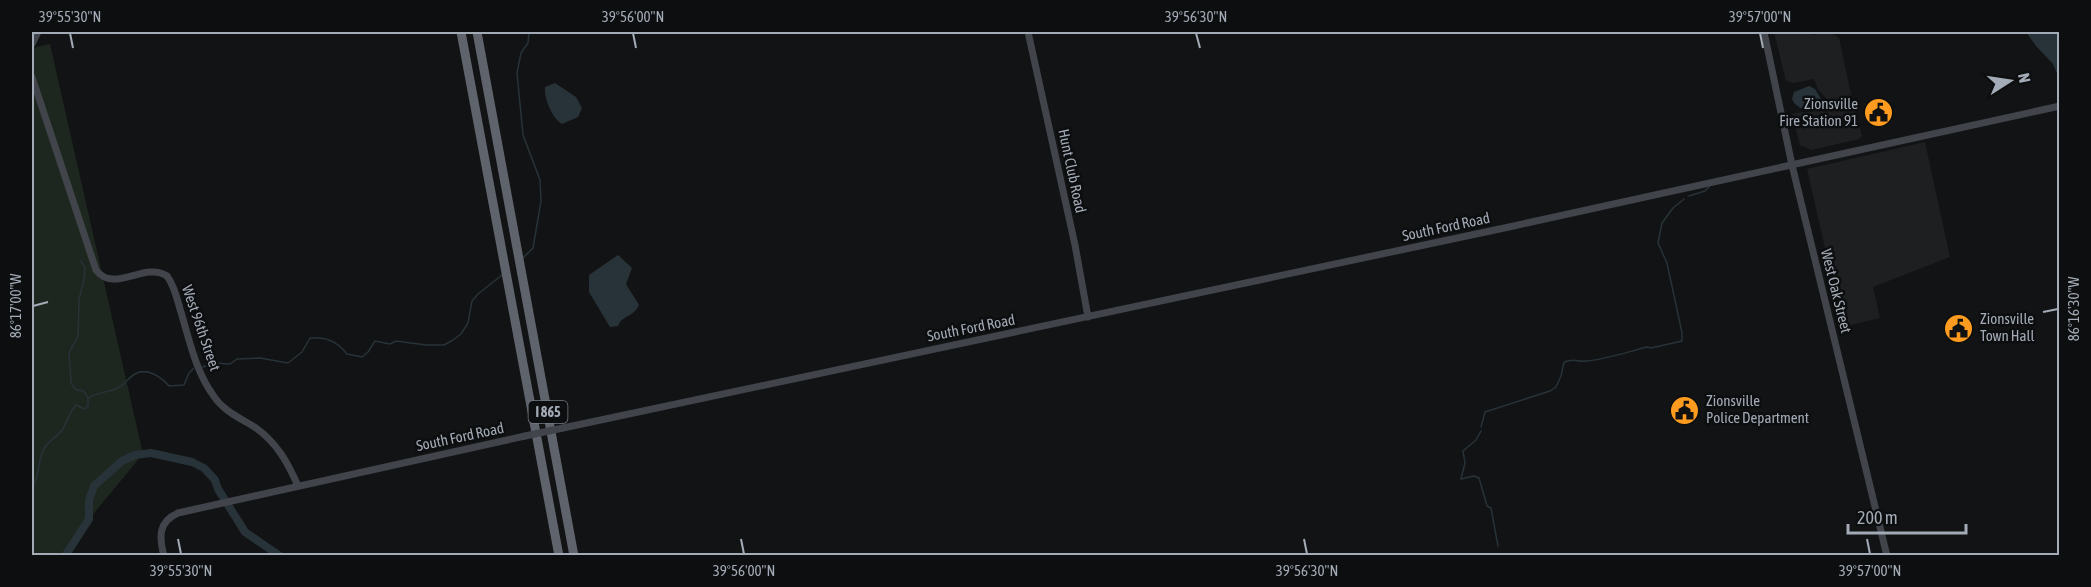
<svg xmlns="http://www.w3.org/2000/svg" width="2091" height="587" font-family="'Asap Condensed',sans-serif">
  <style>
    .built { fill: #1e1f21 }
    .green { fill: #1e271f }
    .water { fill: #283339 }
    .lines { fill: none; stroke-linecap: round; stroke-linejoin: round }
    .stream { stroke: #283339; stroke-width: 1.5 }
    .river { stroke: #283339; stroke-width: 8 }
    .secondary { stroke: #41444a; stroke-width: 7 }
    .highway { stroke: #5f636b; stroke-width: 9 }
    .secondary-bridge { stroke: #41444a; stroke-width: 7 }
    .ticks { fill: none; stroke: #a3abb6; stroke-width: 2 }
    .labels { text-anchor: middle; stroke-width: 5; stroke-linejoin: round; paint-order: stroke }
    .shield { fill: #0d0e0f; stroke: #767c84; stroke-width: 1.5 }
    .shield-label { font-size: 14px; font-weight: bold; fill: #a3abb6 }
    .poi-label { font-size: 15px; fill: #a3abb6; stroke: #0d0e0f; text-anchor: start }
    .street-label { font-size: 15px; fill: #a3abb6; stroke: #0d0e0f }
    .neatline { fill: none; stroke: #a3abb6; stroke-width: 2 }
    .ticks-label { font-size: 15px; text-anchor: middle; fill: #a3abb6 }
  </style>
  <rect width="100%" height="100%" fill="#121314"/>
  <g class="built">
    <path d="M 1774,32 L 1810,32 L 1812,35 L 1830,32 L 1839,38 L 1851,94 L 1850,101 L 1829,105 L 1825,97 L 1818,89 L 1814,79 L 1794,83 L 1786,81 Z"/>
    <path d="M 1844,105 L 1855,108 L 1862,136 L 1859,139 L 1811,150 L 1800,145 L 1792,114 Z"/>
    <path d="M 1925,142 L 1950,257 L 1873,287 L 1880,318 L 1843,327 L 1807,169 Z"/>
  </g>
  <path class="green" d="M 50,44 L 143,454 L 89,519 L 70,555 L 32,555 L 32,48 Z"/>
  <g class="water">
    <path d="M 2026,32 L 2059,32 L 2059,78 L 2053,64 L 2036,46 Z"/>
    <path d="M 555,83 L 576,97 L 582,108 L 578,117 L 562,124 C 552,118 544,99 545,87 Z"/>
    <path d="M 1809,86 L 1815,89 L 1821,99 C 1818,107 1808,108 1800,108 L 1794,103 L 1792,99 L 1794,92 Z"/>
    <path d="M 618,255 L 632,268 L 626,284 L 639,305 C 634,317 622,315 618,326 L 610,327 L 589,292 L 589,275 Z"/>
  </g>
  <g class="lines">
    <g class="stream">
      <path d="M 1689,196 L 1705,191 L 1709,187"/>
      <path d="M 522,259 L 533,248 L 541,201 L 540,180 L 523,135 L 517,73 L 521,53 L 528,43 L 529,32"/>
      <path d="M 203,367 L 214,363 L 230,364 L 237,359 L 260,358 L 288,363 L 302,352 L 310,338 C 326,337 337,341 347,354 L 362,357 L 368,352 L 375,341 L 390,344 L 396,341 L 426,345 L 444,345 L 453,340 L 461,334 L 468,323 L 472,301 L 478,294 L 502,275"/>
      <path d="M 88,398 C 97,393 107,392 116,389 C 123,386 128,378 135,374 C 147,367 161,377 169,386 L 184,385 L 189,373 L 194,368"/>
      <path d="M 1481,427 L 1485,412 L 1550,391 L 1556,387 L 1561,376 L 1564,362 C 1575,358 1577,362 1587,361 C 1607,359 1627,352 1647,347 L 1651,348 L 1682,341 L 1682,333 L 1667,263 L 1658,243 L 1662,223 L 1673,208 L 1684,199"/>
      <path d="M 1481,431 L 1476,440 L 1463,451 L 1465,463 L 1461,479 L 1474,476 L 1479,478 L 1487,506 L 1491,508 L 1498,546"/>
      <path d="M 32,489 C 40,474 37,465 43,451 C 46,441 57,438 62,430 C 68,421 68,414 76,405 L 84,409 L 88,406 L 88,398 L 84,391 L 76,390 L 71,383 L 69,353 L 78,336 L 79,300 L 84,279 L 85,268 L 81,261"/>
    </g>
    <path class="river" d="M 65,556 L 89,519 L 89,500 L 94,486 L 122,461 L 135,455 L 151,453 L 192,462 L 204,468 L 215,480 L 218,489 L 245,532 L 280,556"/>
    <g class="secondary">
      <path d="M 1028,32 L 1075,245 L 1088,317"/>
      <path d="M 1764,32 L 1792,165 L 1887,556"/>
      <path d="M 32,44 L 38,32"/>
      <path d="M 32,77 L 96,270 C 114,294 145,261 167,276 C 174,285 177,298 180,309 C 189,338 195,370 213,395 C 223,411 240,418 256,428 C 277,443 288,463 298,486"/>
      <path d="M 563,428 L 1509,227 L 2060,106"/>
      <path d="M 164,556 C 159,537 158,522 178,513 L 525,436"/>
    </g>
    <g class="highway">
      <path d="M 461,32 L 559,556"/>
      <path d="M 477,32 L 574,556"/>
    </g>
    <path class="secondary-bridge" d="M 525,436 L 563,428"/>
  </g>
  <path class="ticks" d="M 70,33 L 73,48M 633,33 L 636,48M 1196,33 L 1200,48M 1760,33 L 1763,48M 33,306 L 48,302M 2043,312 L 2058,309M 178,539 L 181,554M 741,539 L 744,554M 1304,539 L 1307,554M 1867,539 L 1870,554"/>
  <defs>
    <symbol id="civic-disc" viewBox="-11 -11 22 22"><circle r="9.5" fill="#ff9c20" stroke="#0d0e0f"/><path d="M-.6-6.5H3V-4.5H.6V-3L4-1V1h2V6H-6V1h2V-1L-.6-3ZM-1.2 2.5V6h2.4V2.5Z" fill="#111"/></symbol>
  </defs>
  <g fill-rule="evenodd">
    <use href="#civic-disc" x="1862" y="96" width="33" height="33"/>
    <use href="#civic-disc" x="1942" y="312" width="33" height="33"/>
    <use href="#civic-disc" x="1668" y="394" width="33" height="33"/>
  </g>
  <g class="labels">
    <rect class="shield" x="528.5" y="401" width="39" height="22" rx="4.5"/>
    <g class="shield-label">
      <text x="548" y="417">I 865</text>
    </g>
    <g class="poi-label">
      <text x="1858" y="109" text-anchor="end">Zionsville<tspan x="1858" dy="17">Fire Station 91</tspan></text>
      <text x="1980" y="324">Zionsville<tspan x="1980" dy="17">Town Hall</tspan></text>
      <text x="1706" y="406">Zionsville<tspan x="1706" dy="17">Police Department</tspan></text>
    </g>
    <g class="street-label">
      <text transform="translate(1072 171) rotate(78)" y="5">Hunt Club Road</text>
      <text transform="translate(1446 227) rotate(-12)" y="5">South Ford Road</text>
      <text transform="translate(1836 291) rotate(76)" y="5">West Oak Street</text>
      <text transform="translate(201 328) rotate(71)" y="5">West 96th Street</text>
      <text transform="translate(971 328) rotate(-11)" y="5">South Ford Road</text>
      <text transform="translate(460 437) rotate(-12)" y="5">South Ford Road</text>
    </g>
  </g>
  <rect width="2091" height="587" fill="none" stroke="#0d0e0f" stroke-width="66"/>
  <g transform="translate(2010 81) rotate(78)" stroke="#0d0e0f" stroke-width="4.5" paint-order="stroke">
  <path d="M0-4.5L10 22L0 15L-10 22Z" fill="#a3abb6"/>
  <text y="-9" font-size="16" font-weight="bold" text-anchor="middle" fill="#a3abb6">N</text>
  </g>
  <path d="M1848 524v9h118v-9" fill="none" stroke="#a3abb6" stroke-width="3"/>
  <text x="1857" y="524" font-size="18" fill="#a3abb6" stroke="#0d0e0f" stroke-width="4.5" paint-order="stroke">200 m</text>
  <rect x="33" y="33" width="2025" height="521" class="neatline"/>
  <g class="ticks-label">
    <text x="70" y="22">39°55'30"N</text>
    <text x="633" y="22">39°56'00"N</text>
    <text x="1196" y="22">39°56'30"N</text>
    <text x="1760" y="22">39°57'00"N</text>
    <text transform="translate(16 306) rotate(-90)" y="5">86°17'00"W</text>
    <text transform="translate(2074 309) rotate(-90)" y="5">86°16'30"W</text>
    <text x="181" y="576">39°55'30"N</text>
    <text x="744" y="576">39°56'00"N</text>
    <text x="1307" y="576">39°56'30"N</text>
    <text x="1870" y="576">39°57'00"N</text>
  </g>
</svg>
